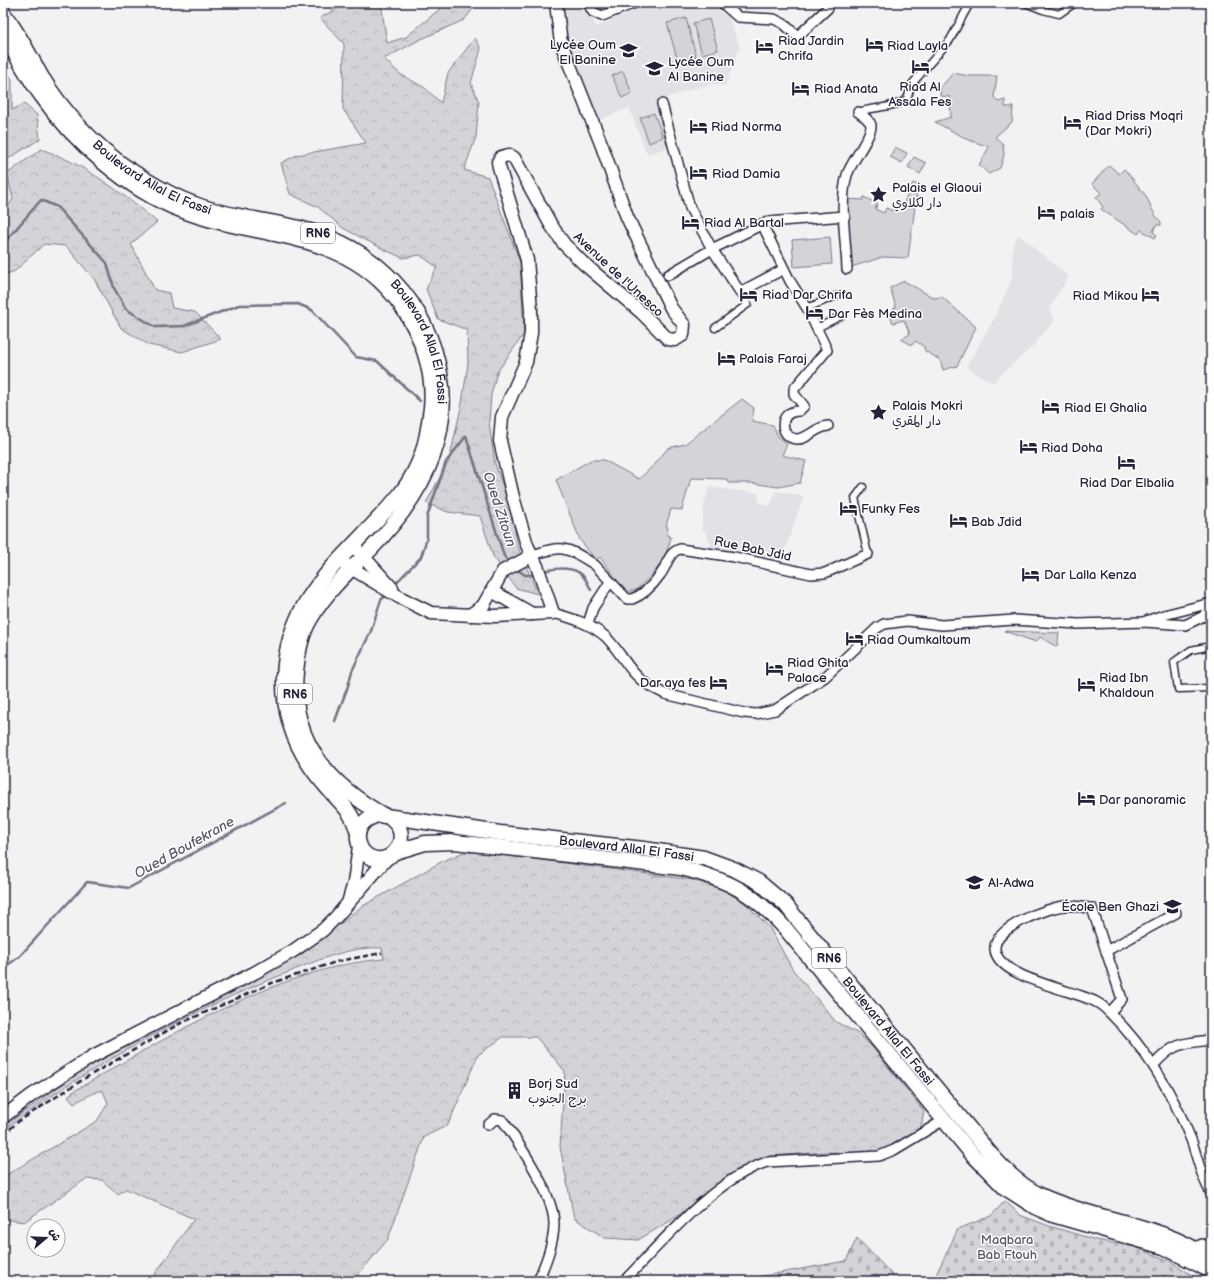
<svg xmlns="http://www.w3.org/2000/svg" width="1214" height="1284" font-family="'Balsamiq Sans','Playpen Sans Arabic',sans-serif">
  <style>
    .built { fill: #e2e2e6 }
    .green { fill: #d3d3d8; stroke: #7a7a8a }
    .forest { fill: url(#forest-crowns); stroke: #7a7a8a }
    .cemetery { fill: url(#cemetery-stones); stroke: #7a7a8a }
    .garden { fill: url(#garden-furrows); stroke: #7a7a8a }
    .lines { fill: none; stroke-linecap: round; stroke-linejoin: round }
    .stream { stroke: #727282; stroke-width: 2.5 }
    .pedestrian-casing { stroke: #22223b; stroke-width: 9 }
    .minor-casing { stroke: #22223b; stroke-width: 12 }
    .secondary-casing { stroke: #22223b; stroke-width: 15 }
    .primary-casing { stroke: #22223b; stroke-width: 17 }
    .pedestrian { stroke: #fff; stroke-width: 6 }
    .minor { stroke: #fff; stroke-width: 9 }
    .secondary { stroke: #fff; stroke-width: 12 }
    .primary { stroke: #fff; stroke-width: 14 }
    .rail { stroke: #22223b; stroke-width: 2.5; stroke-dasharray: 6 3; stroke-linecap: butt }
    .labels { text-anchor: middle; stroke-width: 3; stroke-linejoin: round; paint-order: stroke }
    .shield { fill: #fff; stroke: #646476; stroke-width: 1 }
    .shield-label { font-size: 12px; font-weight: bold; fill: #22223b }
    .poi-label { font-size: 13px; fill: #22223b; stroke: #fff; text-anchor: start }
    .street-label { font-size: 13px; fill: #22223b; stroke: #fff }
    .park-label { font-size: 13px; fill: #57576a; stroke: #fff }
    .water-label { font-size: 14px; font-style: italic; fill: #58586b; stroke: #fff }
  </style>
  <defs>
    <pattern id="forest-crowns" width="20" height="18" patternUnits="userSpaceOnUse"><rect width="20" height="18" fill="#d3d3d8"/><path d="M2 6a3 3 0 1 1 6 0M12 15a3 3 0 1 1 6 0" fill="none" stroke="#b5b5ba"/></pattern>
    <pattern id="cemetery-stones" width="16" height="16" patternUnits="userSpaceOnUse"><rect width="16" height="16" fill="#d3d3d8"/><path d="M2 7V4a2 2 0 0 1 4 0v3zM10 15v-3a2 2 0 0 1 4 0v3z" fill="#b5b5ba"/></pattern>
    <pattern id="garden-furrows" width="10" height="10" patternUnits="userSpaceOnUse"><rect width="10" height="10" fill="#d3d3d8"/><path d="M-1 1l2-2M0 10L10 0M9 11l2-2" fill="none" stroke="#b5b5ba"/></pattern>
  </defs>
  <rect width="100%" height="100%" fill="#f2f2f3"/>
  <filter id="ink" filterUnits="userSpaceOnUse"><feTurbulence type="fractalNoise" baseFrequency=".025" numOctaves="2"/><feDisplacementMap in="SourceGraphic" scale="8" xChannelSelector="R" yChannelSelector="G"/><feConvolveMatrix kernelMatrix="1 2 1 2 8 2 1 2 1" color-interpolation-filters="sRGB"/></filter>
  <g filter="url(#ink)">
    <g class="built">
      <path d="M 563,3 L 585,3 L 596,27 L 650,3 L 710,3 L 729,19 L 740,47 L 725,86 L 712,84 L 685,91 L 658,101 L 670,147 L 647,154 L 629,108 L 599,120 L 566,42 L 567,41 Z"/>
      <path d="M 1018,234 L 1069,277 L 1049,308 L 1055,320 L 1029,350 L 992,383 L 966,367 L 996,315 L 1012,278 L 1013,245 Z"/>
      <path d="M 709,487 L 758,493 L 759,502 L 770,506 L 776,491 L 804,496 L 781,561 L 712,548 L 705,531 L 701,530 L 704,506 Z"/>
    </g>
    <g class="green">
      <path d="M 686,18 L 696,56 L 678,62 L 667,23 Z"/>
      <path d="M 709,19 L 718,50 L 702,54 L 693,23 Z"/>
      <path d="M 623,71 L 632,93 L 622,98 L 612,76 Z"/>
      <path d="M 953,73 L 970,76 L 997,76 L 994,97 L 998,102 L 1005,100 L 1005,107 L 1013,107 L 1012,122 L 995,137 L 1003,144 L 1004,155 L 1000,168 L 989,174 L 979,165 L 989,147 L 969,140 L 935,122 L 951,117 L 950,97 L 940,96 L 940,88 Z"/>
      <path d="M 654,113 L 663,137 L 649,143 L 640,118 Z"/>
      <path d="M 895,147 L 907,153 L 902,163 L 890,157 Z"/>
      <path d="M 914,157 L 926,163 L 920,174 L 908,167 Z"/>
      <path d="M 1109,165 L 1119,174 L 1124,169 L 1127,172 L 1146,196 L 1155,215 L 1161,222 L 1161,225 L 1156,225 L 1153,232 L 1157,235 L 1155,238 L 1141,230 L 1138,234 L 1101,209 L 1103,207 L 1096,197 L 1101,193 L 1092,184 Z"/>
      <path d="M 913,183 L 918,185 L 908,258 L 883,257 L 848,268 L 847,199 L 863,200 L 864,197 L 878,204 L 875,209 L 884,213 L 886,208 L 893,211 L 897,205 L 902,207 Z"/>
      <path d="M 830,237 L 832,264 L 794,267 L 792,240 Z"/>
      <path d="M 904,281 L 934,298 L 942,297 L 976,327 L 957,366 L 943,370 L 940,360 L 925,351 L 924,347 L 916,341 L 912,345 L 901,339 L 910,334 L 904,320 L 893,323 L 889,313 L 896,307 L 890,288 Z"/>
      <path d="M 742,399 L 754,408 L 752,421 L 773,425 L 778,436 L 787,444 L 782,455 L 806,461 L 800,483 L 778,487 L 751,483 L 728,483 L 727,479 L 691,478 L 682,510 L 671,509 L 666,526 L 668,527 L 667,535 L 671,537 C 666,561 653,576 634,591 L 625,591 L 600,557 L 596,560 L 580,540 L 556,480 L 591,460 L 604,460 L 639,479 L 655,464 L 668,448 L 685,444 Z"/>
      <path d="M 1004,631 L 1059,633 L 1057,647 L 1040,637 L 1036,642 Z"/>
    </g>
    <g class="forest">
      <path d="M 338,3 L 381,3 L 387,43 L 406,37 L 447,3 L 478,3 L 464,20 L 419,40 L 384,59 L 400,74 L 425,88 L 441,103 L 448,73 L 475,38 L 481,49 L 471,83 L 479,102 L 476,137 L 464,170 L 488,177 L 520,262 L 524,334 L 497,372 L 491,395 L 489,422 L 495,464 L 511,509 L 518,547 L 538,594 L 516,588 L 493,556 L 480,516 L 448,512 L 426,503 L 449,461 L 462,403 L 468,363 L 467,330 L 438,319 L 426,289 L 437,267 L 420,255 L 403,258 L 383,249 L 343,228 L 318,207 L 290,194 L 281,163 L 297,155 L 366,143 L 343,109 L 344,44 L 320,18 L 338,8 Z"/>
      <path d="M 5,70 L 12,79 L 12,110 L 24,104 L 37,115 L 40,139 L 3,162 L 3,71 Z"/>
      <path d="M 41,149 C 87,165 120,192 157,222 L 131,244 L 155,290 L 169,293 L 172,308 L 195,312 L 221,339 L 182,352 L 149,345 L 121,328 L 94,279 L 66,246 L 44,244 L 15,271 L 3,275 L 3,214 L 13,199 L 7,174 Z"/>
      <path d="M 464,852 L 480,852 L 694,880 L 723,890 L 744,902 L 769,927 L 793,970 L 836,1022 L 859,1034 L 872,1047 L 924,1111 L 921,1127 L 890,1151 L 874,1154 L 828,1152 L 769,1156 L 670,1221 L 638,1240 L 605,1238 L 574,1218 L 560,1147 L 565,1071 L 536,1037 L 503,1037 L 478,1055 L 448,1125 L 424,1137 L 388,1239 L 353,1281 L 150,1281 L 194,1219 L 126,1189 L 118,1194 L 102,1180 L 86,1179 L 24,1222 L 3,1219 L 3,1177 L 97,1121 L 108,1103 L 103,1091 L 98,1091 L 74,1103 L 68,1096 L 74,1091 C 164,1039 279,967 384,959 L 382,948 C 351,946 318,960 289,972 C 219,999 150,1035 86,1074 C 57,1091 31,1111 3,1130 L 3,1127 L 75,1075 L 152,1030 L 302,954 L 361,907 L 443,861 Z"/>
    </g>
    <g class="cemetery">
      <path d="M 1005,1201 L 1020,1215 L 1049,1226 L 1096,1240 L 1135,1247 L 1170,1261 L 1201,1281 L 933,1281 L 958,1229 L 991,1216 Z"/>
      <path d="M 857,1238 L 898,1281 L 757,1281 L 757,1277 L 846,1261 Z"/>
    </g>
    <path class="garden" d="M 602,3 L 613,4 L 614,7 L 603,10 L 599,6 Z"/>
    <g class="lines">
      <g class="stream">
        <path d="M 3,244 L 41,200 L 57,207 L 107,263 L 114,288 L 126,309 L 155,327 L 184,326 L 239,305 L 298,304 L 312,310 L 356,357 L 377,361 L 420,401"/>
        <path d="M 466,436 L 504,556 L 510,563"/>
        <path d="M 515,568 L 525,575 L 536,575"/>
        <path d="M 542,572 C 551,568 569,567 578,572 C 585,575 588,584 591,590"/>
        <path d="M 394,585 L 421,557 L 427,538 L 427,517 L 446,462 L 466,436"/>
        <path d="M 335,721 L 348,686 L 352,671 L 371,631 L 381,600 L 386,595"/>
        <path d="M 3,968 L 19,957 L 87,882 L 129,888 L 286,803"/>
      </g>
      <defs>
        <g id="pedestrian">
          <path d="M 1025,3 L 1043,10 L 1059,14 L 1075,3"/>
          <path d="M 858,112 C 872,107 896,108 907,99 L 912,84 L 950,40 L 970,3"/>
          <path d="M 807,308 L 836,296"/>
          <path d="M 715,328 L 748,304 L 740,292"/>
          <path d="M 817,328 L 841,316"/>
          <path d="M 863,487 L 855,498 L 868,554"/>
          <path d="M 1211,646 L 1191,650 L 1174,662 L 1178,689 L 1211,688"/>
        </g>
        <g id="minor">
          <path d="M 588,3 L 593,12 L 602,16 L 635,3"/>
          <path d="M 722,3 L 738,17 L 774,19 L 784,24 L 796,35 L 799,35 L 828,8 L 827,3"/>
          <path d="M 662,104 L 690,208 L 712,249 L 740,292 L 784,269"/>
          <path d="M 762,224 L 790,281 L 807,308 L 827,350 L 794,389 L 794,394 L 804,406 L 799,411 C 777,411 780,438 796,439 C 808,440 815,427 828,426"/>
          <path d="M 847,269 C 846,239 839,204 847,175 C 851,162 872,136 871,125 C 870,120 862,115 858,112"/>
          <path d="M 668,275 L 712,249 L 767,222 L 845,216"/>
          <path d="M 531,556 C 560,545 566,546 592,563"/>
          <path d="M 595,565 L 627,599 L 632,599 C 643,595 653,585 660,575 C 667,567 668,552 680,549 L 734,557 L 811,574 L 825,573 L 868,554"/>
          <path d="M 553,613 C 572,618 591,624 606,637 C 617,648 624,662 635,674 C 643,683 654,689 665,694 L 744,713 L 756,714 L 775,710 L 825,677 L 877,628 L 884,624 L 907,621 L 942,625 L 1014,620 L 1078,624 L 1145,622 L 1185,625 L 1204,616 L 1211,603"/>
          <path d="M 1146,621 L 1164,615 L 1211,603"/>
          <path d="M 588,624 L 593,608 L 610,582"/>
          <path d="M 1106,951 L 1092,908 C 1084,908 1074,905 1065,906 C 1048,907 993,928 995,949 C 997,978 1074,990 1096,1002 C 1101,1004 1106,1009 1110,1013 C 1147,1049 1173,1094 1192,1142 C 1198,1160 1201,1177 1211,1193"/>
          <path d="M 1110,1012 L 1122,999 L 1106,951 L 1176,913"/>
          <path d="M 1154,1065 C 1172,1043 1184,1043 1211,1040"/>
          <path d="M 488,1125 L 495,1119 L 502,1120 L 506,1125 C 522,1148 554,1196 554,1224 C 554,1243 545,1264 538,1281"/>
          <path d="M 1191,1251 L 1193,1248 L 1202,1244 L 1211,1247"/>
          <path d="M 624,1281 C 661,1243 716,1178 767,1162 L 879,1156 L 894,1150 L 944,1120"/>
        </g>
        <g id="secondary">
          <path d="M 353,545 L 392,588"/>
          <path d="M 338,560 L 401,598 L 431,613 L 495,616 L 553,613 L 537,566 L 527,545 L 513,497 L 500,441 L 502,417 L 526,362 L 531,333 L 531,310 L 527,260 L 499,167 L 498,162 L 501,157 L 509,155 L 514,158 L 551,225 L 564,244 L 583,263 L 642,313 L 668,339 L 675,340 L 683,335 L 684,325 L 671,308 L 627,217 L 602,146 L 561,43 L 556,3"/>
          <path d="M 492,591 L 532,614"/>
          <path d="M 470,615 L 483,606 L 503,571 L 531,556"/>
          <path d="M 348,903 L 354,883 L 359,846"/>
          <path d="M 3,1117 L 32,1095 L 93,1056 L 254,973 L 293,951 L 323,930 L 336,917 L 389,856"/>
        </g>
        <g id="primary">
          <path id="s1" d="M 3,13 C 19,33 29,54 41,76 C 63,112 95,146 130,170 C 152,184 175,198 200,206 C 232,217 267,220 299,228 C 375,246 429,302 441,379 C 451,445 415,504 370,550 C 349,571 326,592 311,618 C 301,634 298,653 296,672 C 289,740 329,785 385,816"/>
          <path d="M 3,34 C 16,54 27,76 41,95 C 74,142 128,190 181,210 C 260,241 345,227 400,304 C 421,333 435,373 431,408 C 428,431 425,452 414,472 C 405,491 391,505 377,520 C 331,569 286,605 284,678 C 283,718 298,754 324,784 C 340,804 350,806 358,833"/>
          <path id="s2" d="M 390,818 C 398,824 403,832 400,842 C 398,850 393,855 386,858 C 357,867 344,821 379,815 L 500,833 L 644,849 L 704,858 L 734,869 L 759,882 L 785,904 L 797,919 L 983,1145 C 999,1165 1018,1185 1042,1196 C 1097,1221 1160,1223 1211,1259"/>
          <path d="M 395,852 L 425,843 L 455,842 L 681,868 C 729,880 752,892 785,928 L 972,1154 L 1004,1187 L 1035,1207 L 1053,1215 L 1164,1247 L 1211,1271"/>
        </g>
      </defs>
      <use href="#pedestrian" class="pedestrian-casing"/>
      <use href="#minor" class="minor-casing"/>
      <use href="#secondary" class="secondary-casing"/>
      <use href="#primary" class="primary-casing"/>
      <use href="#pedestrian" class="pedestrian"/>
      <use href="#minor" class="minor"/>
      <use href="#secondary" class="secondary"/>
      <use href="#primary" class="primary"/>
      <path class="rail" d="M 3,1135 L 19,1121 L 87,1077 L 179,1024 L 272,983 L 339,961 L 382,953"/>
    </g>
  </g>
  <defs>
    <symbol id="hotel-bare" viewBox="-9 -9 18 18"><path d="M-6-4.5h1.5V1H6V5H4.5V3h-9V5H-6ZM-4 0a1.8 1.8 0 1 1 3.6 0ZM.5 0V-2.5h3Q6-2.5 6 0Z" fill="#22223b" stroke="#fff" stroke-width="2.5" paint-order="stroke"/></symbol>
    <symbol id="school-bare" viewBox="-9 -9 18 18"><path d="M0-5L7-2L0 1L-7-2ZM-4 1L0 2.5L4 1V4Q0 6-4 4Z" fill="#22223b" stroke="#fff" stroke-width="2.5" paint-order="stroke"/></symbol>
    <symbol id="university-bare" viewBox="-9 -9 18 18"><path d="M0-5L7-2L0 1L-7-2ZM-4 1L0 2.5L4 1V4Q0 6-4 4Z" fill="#22223b" stroke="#fff" stroke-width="2.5" paint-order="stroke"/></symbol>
    <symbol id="sight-bare" viewBox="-9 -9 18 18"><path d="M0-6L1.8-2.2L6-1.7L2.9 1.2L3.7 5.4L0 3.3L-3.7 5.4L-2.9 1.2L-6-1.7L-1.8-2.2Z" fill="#22223b" stroke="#fff" stroke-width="2.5" paint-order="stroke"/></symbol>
    <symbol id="building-bare" viewBox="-9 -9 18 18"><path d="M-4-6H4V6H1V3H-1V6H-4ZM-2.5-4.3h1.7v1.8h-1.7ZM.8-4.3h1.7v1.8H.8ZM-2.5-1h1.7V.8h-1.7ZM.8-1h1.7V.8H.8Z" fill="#22223b" stroke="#fff" stroke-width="2.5" paint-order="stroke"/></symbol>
  </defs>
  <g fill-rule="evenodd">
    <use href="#hotel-bare" x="862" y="32" width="25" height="25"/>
    <use href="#hotel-bare" x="752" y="34" width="25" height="25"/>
    <use href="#school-bare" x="616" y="38" width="25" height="25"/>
    <use href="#hotel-bare" x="908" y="54" width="25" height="25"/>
    <use href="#university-bare" x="642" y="56" width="25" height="25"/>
    <use href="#hotel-bare" x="788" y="76" width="25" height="25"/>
    <use href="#hotel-bare" x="1060" y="110" width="25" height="25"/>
    <use href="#hotel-bare" x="686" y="114" width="25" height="25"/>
    <use href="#hotel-bare" x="686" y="160" width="25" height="25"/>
    <use href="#sight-bare" x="866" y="182" width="25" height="25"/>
    <use href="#hotel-bare" x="1034" y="200" width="25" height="25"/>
    <use href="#hotel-bare" x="678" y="210" width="25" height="25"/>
    <use href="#hotel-bare" x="736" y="282" width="25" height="25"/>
    <use href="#hotel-bare" x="1138" y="282" width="25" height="25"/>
    <use href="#hotel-bare" x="802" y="300" width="25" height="25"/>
    <use href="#hotel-bare" x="714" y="346" width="25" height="25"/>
    <use href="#hotel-bare" x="1038" y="394" width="25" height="25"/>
    <use href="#sight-bare" x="866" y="400" width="25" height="25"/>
    <use href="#hotel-bare" x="1016" y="434" width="25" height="25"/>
    <use href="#hotel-bare" x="1114" y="450" width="25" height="25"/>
    <use href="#hotel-bare" x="836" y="496" width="25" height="25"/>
    <use href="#hotel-bare" x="946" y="508" width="25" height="25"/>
    <use href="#hotel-bare" x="1018" y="562" width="25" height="25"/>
    <use href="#hotel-bare" x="842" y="626" width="25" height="25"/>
    <use href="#hotel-bare" x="762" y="656" width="25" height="25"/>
    <use href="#hotel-bare" x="706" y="670" width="25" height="25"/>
    <use href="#hotel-bare" x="1074" y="672" width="25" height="25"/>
    <use href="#hotel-bare" x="1074" y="786" width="25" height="25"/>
    <use href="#school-bare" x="962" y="870" width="25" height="25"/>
    <use href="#school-bare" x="1160" y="894" width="25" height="25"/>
    <use href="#building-bare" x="502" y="1078" width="25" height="25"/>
  </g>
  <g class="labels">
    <g class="shield">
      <rect x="301" y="223" width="34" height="20" rx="3"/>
      <rect x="278" y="684" width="34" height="20" rx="3"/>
      <rect x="812" y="948" width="34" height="20" rx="3"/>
    </g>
    <g class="shield-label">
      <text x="318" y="237">RN6</text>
      <text x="295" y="698">RN6</text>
      <text x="829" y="962">RN6</text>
    </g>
    <g class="poi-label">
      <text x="778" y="45">Riad Jardin<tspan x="778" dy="15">Chrifa</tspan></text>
      <text x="616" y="49" text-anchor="end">Lycée Oum<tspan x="616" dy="15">El Banine</tspan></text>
      <text x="887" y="50">Riad Layla</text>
      <text x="668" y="66">Lycée Oum<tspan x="668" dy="15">Al Banine</tspan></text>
      <text x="920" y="91" text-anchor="middle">Riad Al<tspan x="920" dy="15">Assala Fes</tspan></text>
      <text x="814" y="93">Riad Anata</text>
      <text x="1085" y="120">Riad Driss Moqri<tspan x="1085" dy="15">(Dar Mokri)</tspan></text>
      <text x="711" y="131">Riad Norma</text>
      <text x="712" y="178">Riad Damia</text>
      <text x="892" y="192">Palais el Glaoui<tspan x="892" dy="15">دار لكلاوي</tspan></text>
      <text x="1060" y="218">palais</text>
      <text x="704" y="227">Riad Al Bartal</text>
      <text x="762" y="299">Riad Dar Chrifa</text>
      <text x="1138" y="300" text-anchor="end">Riad Mikou</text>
      <text x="828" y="318">Dar Fès Medina</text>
      <text x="739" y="363">Palais Faraj</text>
      <text x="892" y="410">Palais Mokri<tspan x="892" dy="15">دار المقري</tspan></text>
      <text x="1064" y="412">Riad El Ghalia</text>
      <text x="1041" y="452">Riad Doha</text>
      <text x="1127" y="487" text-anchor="middle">Riad Dar Elbalia</text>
      <text x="861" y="513">Funky Fes</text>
      <text x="971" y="526">Bab Jdid</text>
      <text x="1044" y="579">Dar Lalla Kenza</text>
      <text x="867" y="644">Riad Oumkaltoum</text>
      <text x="787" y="667">Riad Ghita<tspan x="787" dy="15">Palace</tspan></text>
      <text x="1099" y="682">Riad Ibn<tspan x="1099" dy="15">Khaldoun</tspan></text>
      <text x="706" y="687" text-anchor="end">Dar aya fes</text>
      <text x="1099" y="804">Dar panoramic</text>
      <text x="988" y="887">Al-Adwa</text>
      <text x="1159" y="911" text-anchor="end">École Ben Ghazi</text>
      <text x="528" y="1088">Borj Sud<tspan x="528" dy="15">برج الجنوب</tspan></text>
    </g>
    <g class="street-label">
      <text dy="5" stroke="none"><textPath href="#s1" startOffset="227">Boulevard Allal El Fassi</textPath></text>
      <text transform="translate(619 274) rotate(43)" y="5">Avenue de l'Unesco</text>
      <text dy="5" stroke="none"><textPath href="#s1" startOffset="562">Boulevard Allal El Fassi</textPath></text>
      <text transform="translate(753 548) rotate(12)" y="5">Rue Bab Jdid</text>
      <text dy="5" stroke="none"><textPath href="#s2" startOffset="374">Boulevard Allal El Fassi</textPath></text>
      <text dy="5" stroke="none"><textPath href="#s2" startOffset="710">Boulevard Allal El Fassi</textPath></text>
    </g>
    <g class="park-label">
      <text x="1007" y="1244">Maqbara<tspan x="1007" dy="15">Bab Ftouh</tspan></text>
    </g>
    <g class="water-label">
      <text transform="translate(500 509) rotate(72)" y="5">Oued Zitoun</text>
      <text transform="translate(184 847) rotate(-29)" y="5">Oued Boufekrane</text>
    </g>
  </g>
  <rect width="1214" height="1284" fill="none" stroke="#fff" stroke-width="16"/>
  <rect x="8" y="8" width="1198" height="1268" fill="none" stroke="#22223b" stroke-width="1.5" filter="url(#ink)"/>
  <g transform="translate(46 1238) rotate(71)"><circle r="19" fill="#ffffff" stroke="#a7a7b1"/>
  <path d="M0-3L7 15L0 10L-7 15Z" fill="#22223b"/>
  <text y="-6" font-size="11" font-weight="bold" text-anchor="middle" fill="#22223b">ش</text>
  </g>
</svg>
